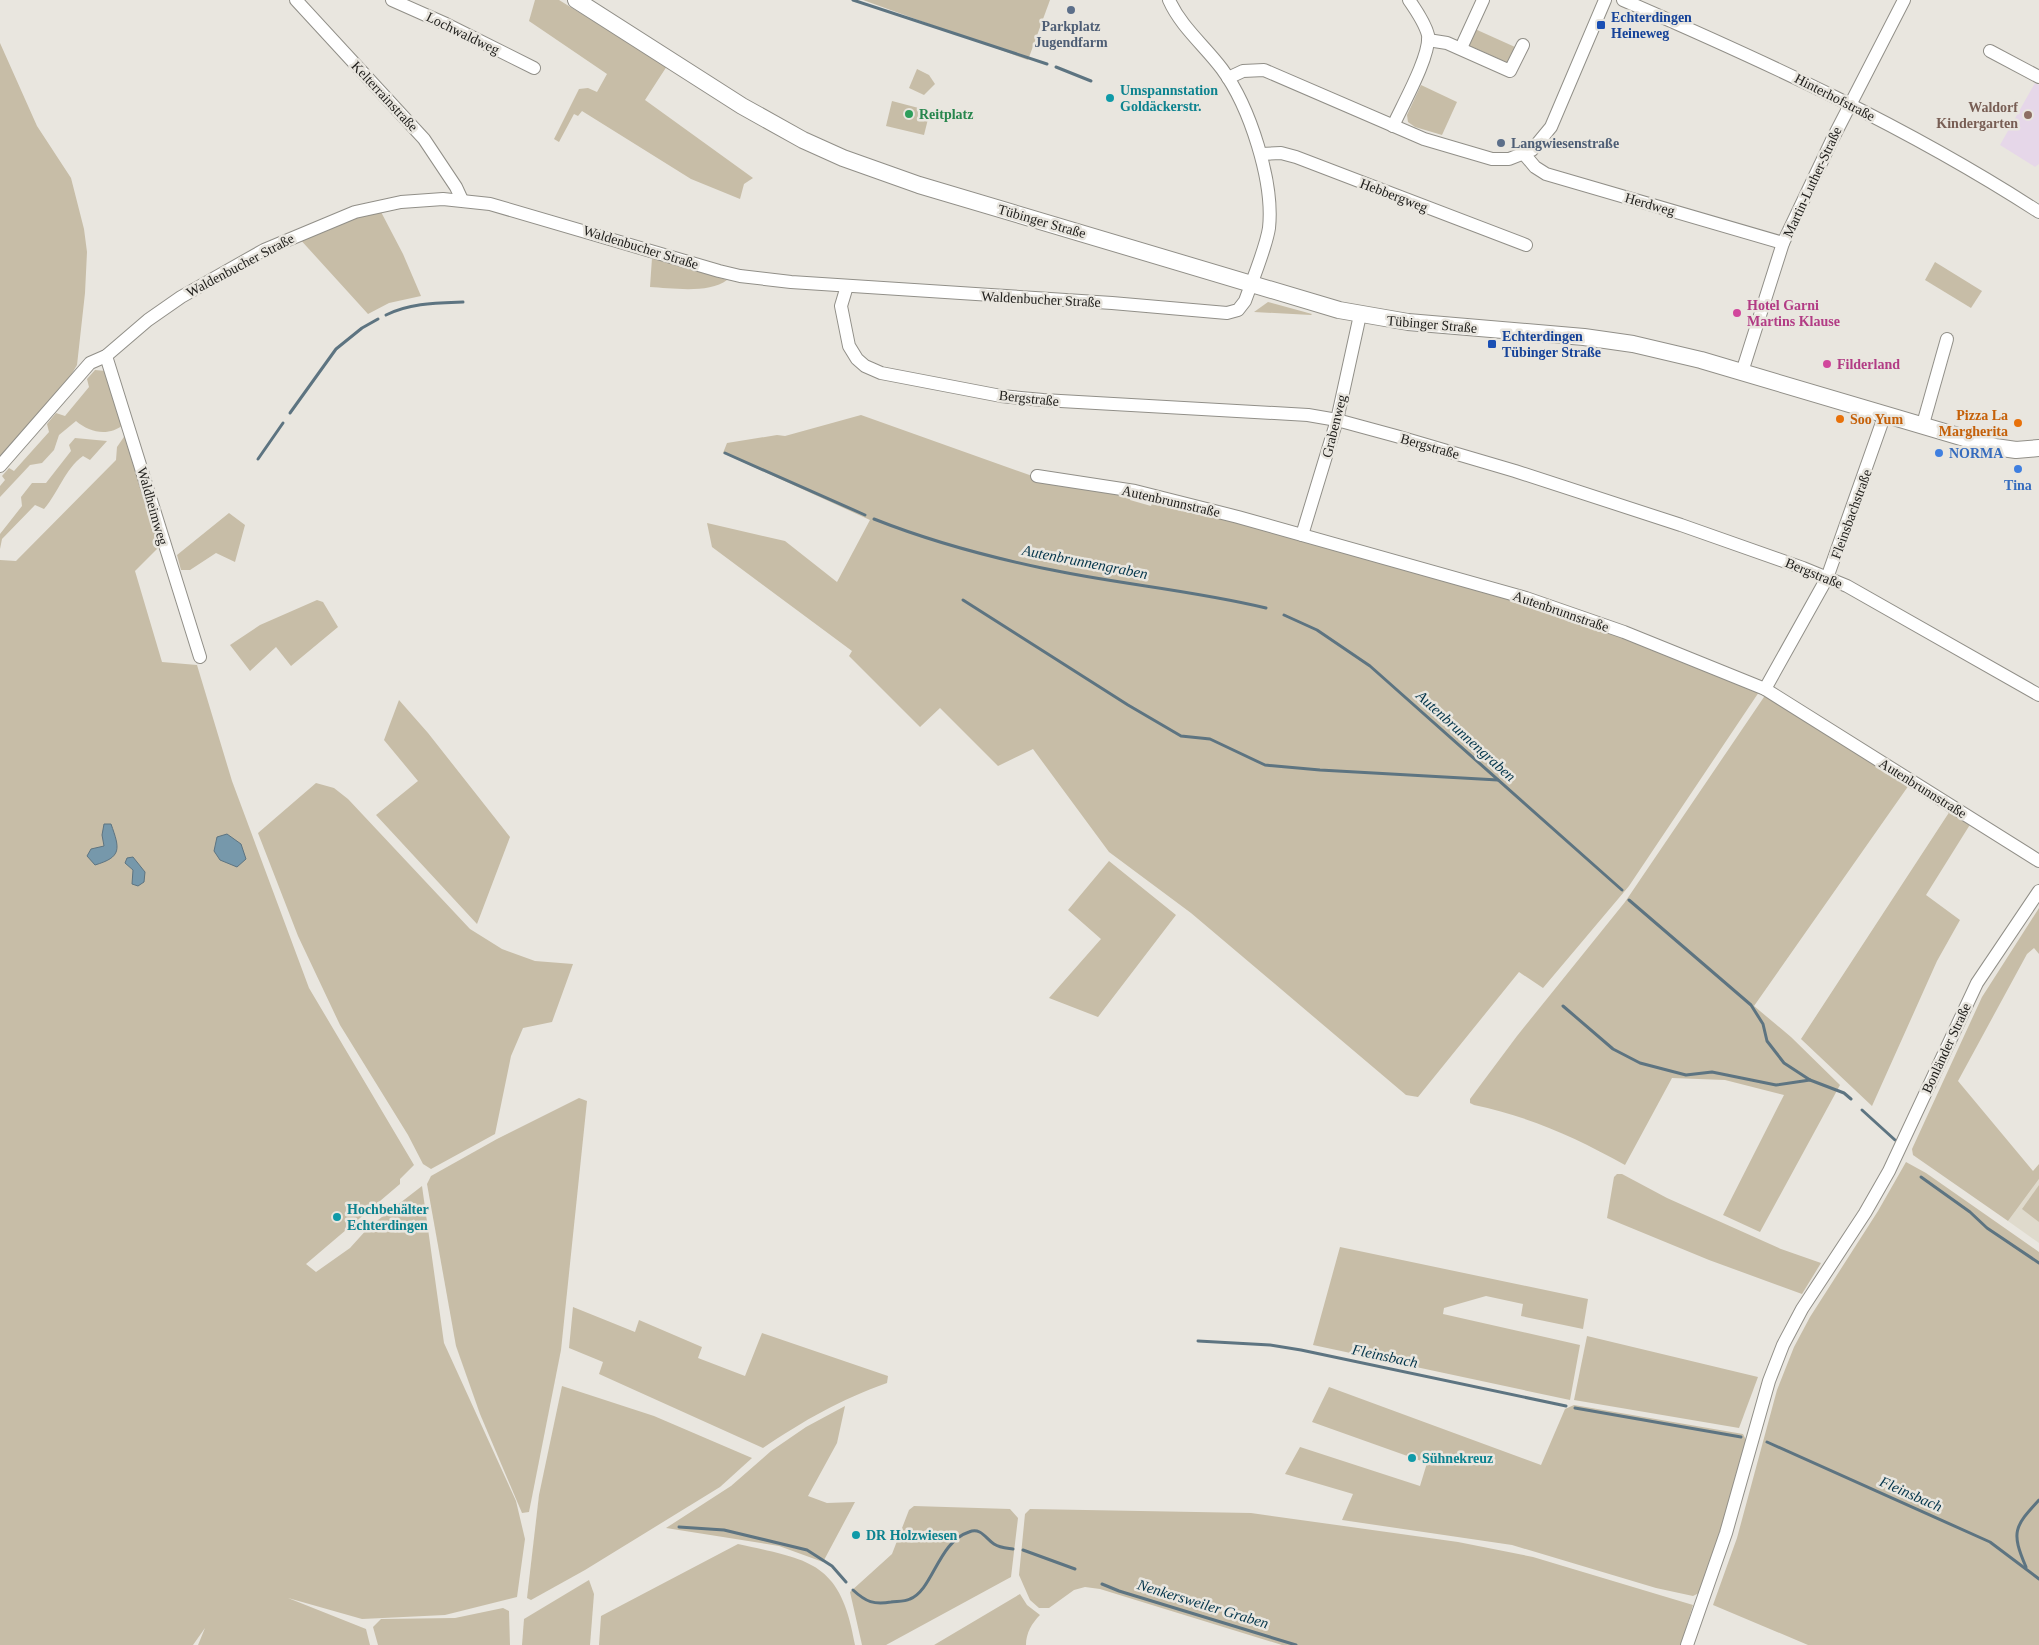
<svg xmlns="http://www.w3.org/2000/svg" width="2039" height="1645" font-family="Georgia,serif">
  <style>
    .built { fill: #dfdacc }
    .education { fill: #e6d7e9 }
    .green { fill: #c7bda7 }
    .water { fill: #7698ab; stroke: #5d7481 }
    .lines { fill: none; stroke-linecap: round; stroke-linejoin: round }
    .stream { stroke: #5d7481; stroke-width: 3 }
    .minor-casing { stroke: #918f88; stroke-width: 14 }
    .major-casing { stroke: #918f88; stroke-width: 18 }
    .minor { stroke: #fff; stroke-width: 12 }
    .major { stroke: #fff; stroke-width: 16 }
    .service-dot { fill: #5c6f8a; stroke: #e9e6df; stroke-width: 2 }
    .transit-dot { fill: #1a4fb4; stroke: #e9e6df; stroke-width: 2 }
    .culture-dot { fill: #0f9aa8; stroke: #e9e6df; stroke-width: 2 }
    .leisure-dot { fill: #2e9e5b; stroke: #e9e6df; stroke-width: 2 }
    .education-dot { fill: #8d6e63; stroke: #e9e6df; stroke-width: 2 }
    .hotel-dot { fill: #d1479c; stroke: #e9e6df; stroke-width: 2 }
    .food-dot { fill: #e8710a; stroke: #e9e6df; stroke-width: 2 }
    .shop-dot { fill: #3f7fe0; stroke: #e9e6df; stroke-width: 2 }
    .labels { text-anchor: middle; stroke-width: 5; stroke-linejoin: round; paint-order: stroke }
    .transit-label { font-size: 14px; font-weight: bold; fill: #164399; stroke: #e9e6df; text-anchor: start }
    .service-label { font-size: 14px; font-weight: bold; fill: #4e5e75; stroke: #e9e6df }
    .street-label { font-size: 14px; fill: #22211e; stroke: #e9e6df }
    .culture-label { font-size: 14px; font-weight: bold; fill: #0d838f; stroke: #e9e6df; text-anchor: start }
    .education-label { font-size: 14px; font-weight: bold; fill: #785e54; stroke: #e9e6df; text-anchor: end }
    .leisure-label { font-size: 14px; font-weight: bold; fill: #27864d; stroke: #e9e6df; text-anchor: start }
    .hotel-label { font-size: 14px; font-weight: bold; fill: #b23c85; stroke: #e9e6df; text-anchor: start }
    .food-label { font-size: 14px; font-weight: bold; fill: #c56008; stroke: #e9e6df; text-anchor: end }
    .shop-label { font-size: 14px; font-weight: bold; fill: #366cbe; stroke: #e9e6df; text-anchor: start }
    .water-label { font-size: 15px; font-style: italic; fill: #03354b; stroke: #e9e6df }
  </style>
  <rect width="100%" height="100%" fill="#e9e6df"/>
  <path class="built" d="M 2039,1179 L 2039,1243 L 2008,1221 Z"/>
  <path class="education" d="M 2035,83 L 2039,85 L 2039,164 L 2035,167 L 2000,145 Z"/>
  <g class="green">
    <path d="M 535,0 L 559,0 L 667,66 L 645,100 L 753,178 L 744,184 L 740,199 L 691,179 L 582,111 L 578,116 L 574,114 L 559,142 L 554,139 L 579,89 L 588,88 L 597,92 L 607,74 L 529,21 Z"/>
    <path d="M 863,0 L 1050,0 L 1028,60 Z"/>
    <path d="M 1475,29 L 1515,47 L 1508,63 L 1468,45 Z"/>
    <path d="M 0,43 L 37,126 L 71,178 L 84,229 L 87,252 L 85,293 L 77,365 L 64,387 L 0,460 Z"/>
    <path d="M 917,69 L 929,75 L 935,84 L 924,95 L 909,88 Z"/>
    <path d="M 1421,85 L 1457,102 L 1442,135 L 1415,127 L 1408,122 L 1407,115 Z"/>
    <path d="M 892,101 L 930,111 L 924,135 L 886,126 Z"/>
    <path d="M 380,210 L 403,254 L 421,296 L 389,303 L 368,314 L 298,237 Z"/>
    <path d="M 652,258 L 727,280 C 709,294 671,288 650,287 Z"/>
    <path d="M 1935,262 L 1982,291 L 1971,308 L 1925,280 Z"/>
    <path d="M 1268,302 L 1312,314 L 1311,315 L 1254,312 Z"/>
    <path d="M 95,370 L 106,371 L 124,424 C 109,437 90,433 76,421 L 59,435 L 54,450 L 42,463 L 30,465 L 0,497 L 0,486 L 5,480 L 2,476 L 9,468 L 14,471 L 49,432 L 47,424 L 56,413 L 65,416 L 89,387 L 87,379 Z"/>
    <path d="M 861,415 L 1038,478 L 1131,493 L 1130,500 L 1151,506 L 1154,498 L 1542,608 L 1673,655 L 1759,692 L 1629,886 L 1543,988 L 1519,972 L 1418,1097 L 1406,1095 L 1191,913 L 1109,852 L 1033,749 L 998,766 L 940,708 L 920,727 L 849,656 L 852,651 L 712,547 L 707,523 L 785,541 L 837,582 L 870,520 L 723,453 L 727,443 L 777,435 L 785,436 Z"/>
    <path d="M 126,434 L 159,547 L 135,571 L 162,662 L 197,665 L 232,781 L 309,988 L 414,1165 L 400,1179 L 400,1184 L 306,1264 L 316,1272 L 350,1248 L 369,1227 L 422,1186 L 444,1343 L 516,1501 L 525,1539 L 517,1597 L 445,1615 L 362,1619 L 288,1598 L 366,1629 L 370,1645 L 198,1645 L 205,1628 L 193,1645 L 0,1645 L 0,560 L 16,561 L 116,460 L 117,447 Z"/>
    <path d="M 75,438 L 107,441 L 90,460 L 83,456 C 65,469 58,493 44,509 L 35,505 L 2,539 L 0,549 L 0,534 L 22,506 L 21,497 L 32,483 L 46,483 L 71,451 L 69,445 Z"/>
    <path d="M 229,513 L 245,525 L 235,562 L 216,553 L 190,570 L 181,570 L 177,555 Z"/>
    <path d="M 317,600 L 323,602 L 338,627 L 291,666 L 276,647 L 250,671 L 230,645 L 260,625 Z"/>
    <path d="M 1768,695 L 1909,785 L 1754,1006 L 1791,1037 L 1840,1085 L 1760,1232 L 1723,1215 L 1784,1095 L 1725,1080 L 1672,1078 L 1625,1165 C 1575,1137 1530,1117 1474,1105 L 1470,1103 L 1470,1099 L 1517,1036 L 1625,902 L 1764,697 Z"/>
    <path d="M 399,700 L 428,733 L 510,837 L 477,924 L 376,815 L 418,781 L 384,740 Z"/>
    <path d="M 316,783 L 334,788 L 348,799 L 470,929 L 502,949 L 535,961 L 573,964 L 552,1022 L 523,1028 L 511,1056 L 495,1134 L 431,1169 L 423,1164 L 408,1135 L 340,1025 L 298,936 L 258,833 Z"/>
    <path d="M 1950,811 L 1971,823 L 1926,895 L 1960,920 L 1937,961 L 1872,1106 L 1801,1039 Z"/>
    <path d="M 1109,861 L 1176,915 L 1098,1017 L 1049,998 L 1101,939 L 1068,910 Z"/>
    <path d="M 2039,908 L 2039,954 L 2034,948 L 2027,954 L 1958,1081 L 2033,1171 L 2039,1164 L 2039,1179 L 2008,1221 L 1913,1155 L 1912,1149 L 1982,997 Z"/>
    <path d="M 579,1098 L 587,1101 L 561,1350 L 529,1512 L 522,1513 L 480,1414 L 456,1346 L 427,1184 L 431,1176 L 497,1139 Z"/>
    <path d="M 1906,1162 L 1926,1173 L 2039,1252 L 2039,1645 L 1808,1645 L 1713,1605 L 1737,1538 L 1777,1390 L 1794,1347 L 1810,1317 L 1878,1211 Z"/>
    <path d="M 1617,1174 L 1622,1174 L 1667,1198 L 1781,1249 L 1821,1263 L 1802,1294 L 1709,1260 L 1607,1218 L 1614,1177 Z"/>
    <path d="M 2039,1185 L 2039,1222 L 2022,1209 Z"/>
    <path d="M 1340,1247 L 1588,1299 L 1583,1329 L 1521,1316 L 1523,1304 L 1486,1296 L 1444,1308 L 1443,1314 L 1580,1345 L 1570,1400 L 1313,1345 Z"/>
    <path d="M 573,1307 L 635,1332 L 639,1320 L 702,1347 L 698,1358 L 745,1376 L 762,1333 L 888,1376 L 887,1383 C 839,1400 805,1420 763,1448 L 599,1374 L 603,1362 L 569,1348 Z"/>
    <path d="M 1587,1336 L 1758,1377 L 1739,1428 L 1574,1400 Z"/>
    <path d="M 562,1386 L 654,1416 L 752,1458 L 720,1487 L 585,1570 L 531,1600 L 527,1598 L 539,1495 Z"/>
    <path d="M 1329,1387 L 1541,1465 L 1565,1409 L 1574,1405 L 1743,1434 L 1746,1440 L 1722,1527 L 1699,1593 L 1693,1596 L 1656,1588 L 1512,1545 L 1342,1520 L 1353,1494 L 1285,1474 L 1300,1447 L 1420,1486 L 1427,1463 L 1312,1422 Z"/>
    <path d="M 845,1406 L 837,1443 L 808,1496 L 827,1503 L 855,1502 L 823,1562 L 779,1546 L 666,1528 L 731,1486 L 771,1451 L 806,1427 Z"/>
    <path d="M 914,1506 L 1010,1509 L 1018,1518 L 1011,1577 L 886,1645 L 862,1645 L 850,1592 L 892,1554 L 909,1510 Z"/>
    <path d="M 1030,1509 L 1251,1513 L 1458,1542 L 1533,1557 L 1693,1605 L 1681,1645 L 1282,1645 L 1100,1589 L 1085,1587 L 1074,1590 L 1049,1608 L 1039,1608 L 1030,1600 L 1019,1575 L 1025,1514 Z"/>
    <path d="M 738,1544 C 811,1560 841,1562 855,1645 L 599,1645 L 601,1616 Z"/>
    <path d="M 589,1580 L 594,1594 L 590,1645 L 522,1645 L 524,1619 Z"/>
    <path d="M 1020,1594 L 1027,1605 L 1040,1615 C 1032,1623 1026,1633 1026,1645 L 934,1645 Z"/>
    <path d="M 503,1608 L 509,1611 L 510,1645 L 378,1645 L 373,1627 L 381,1619 L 455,1618 Z"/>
  </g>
  <g class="water">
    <path d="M 104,824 L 111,824 C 120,849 122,857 95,865 L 87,856 L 91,849 L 104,846 L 102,835 Z"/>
    <path d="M 227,834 L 241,844 L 246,859 L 237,867 L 220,860 L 214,851 L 217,837 Z"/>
    <path d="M 133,857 L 145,872 L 144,882 L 138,886 L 132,884 L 133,870 L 125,863 L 127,858 Z"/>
  </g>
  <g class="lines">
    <g class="stream">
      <path d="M 853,0 L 1047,64"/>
      <path d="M 1056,67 L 1091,81"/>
      <path d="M 386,315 C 410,303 436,303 463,302"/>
      <path d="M 290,413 L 336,349 L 362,328 L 378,319"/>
      <path d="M 725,453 L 865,515"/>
      <path d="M 258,459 L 283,423"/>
      <path d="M 874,519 C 927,540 985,556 1042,568 C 1116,584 1192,590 1266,608"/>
      <path d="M 963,600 L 1128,705 L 1181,736 L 1210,739 L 1265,765 L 1320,770 L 1498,780"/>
      <path d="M 1284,615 L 1317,630 L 1370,666 L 1622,890"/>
      <path d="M 1629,900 L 1751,1005 L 1763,1024 L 1767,1041 L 1784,1063 L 1810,1080 L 1844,1093 L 1851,1099"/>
      <path d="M 1563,1006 L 1613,1049 L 1640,1063 L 1686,1075 L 1712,1072 L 1776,1085 L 1810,1080"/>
      <path d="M 1862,1110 L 1895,1140"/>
      <path d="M 1921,1177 L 1970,1212 L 1987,1228 L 2039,1263"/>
      <path d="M 1198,1341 L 1270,1345 L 1301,1350 L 1566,1406"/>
      <path d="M 1575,1408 L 1741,1437"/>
      <path d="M 1767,1442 L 1990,1542 L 2039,1579"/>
      <path d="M 679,1527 L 724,1530 L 807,1550 L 832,1566 L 846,1582"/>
      <path d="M 1023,1550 L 1075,1569"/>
      <path d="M 2026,1567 C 2011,1532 2014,1527 2039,1500"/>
      <path d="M 1102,1584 L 1119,1591 L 1296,1645"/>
      <path d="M 853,1590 C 866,1602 874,1605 891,1602 C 896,1601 904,1602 910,1599 C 933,1590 938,1542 969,1532 C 981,1527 986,1539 994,1544 C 1000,1548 1006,1548 1013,1549"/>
    </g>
    <defs>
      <g id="minor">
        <path d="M 296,0 L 424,139 L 456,187 L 462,200"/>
        <path d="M 392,0 L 446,24 L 534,68"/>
        <path d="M 1623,0 C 1766,62 1908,127 2039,212"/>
        <path d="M 1428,40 L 1447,43 L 1510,71 L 1523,45"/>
        <path d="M 1461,48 L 1483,0"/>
        <path d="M 1990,51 L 2039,77"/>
        <path d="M 1228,78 L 1243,71 L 1264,70 L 1424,139 L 1492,159 L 1509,159 L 1532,150 L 1551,127 L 1605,0"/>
        <path d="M 1393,126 C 1402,106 1431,55 1428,35 C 1425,23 1416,10 1409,0"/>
        <path d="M 1261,154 L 1281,153 L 1296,157 L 1526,245"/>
        <path d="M 1524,154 L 1535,167 L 1546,174 L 1783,243"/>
        <path d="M 847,286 L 841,306 L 849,346 L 857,359 L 865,366 L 881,373 L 1001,396 L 1043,400 L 1308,415 L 1337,420 L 1396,436 L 1515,471 L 1681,525 L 1803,568 L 1847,586 L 2039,695"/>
        <path d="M 106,356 L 200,657"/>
        <path d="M 1742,372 L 1783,243 L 1832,140 L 1904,0"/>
        <path d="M 1923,424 L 1947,339"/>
        <path d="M 0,466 L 90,363 L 106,356 L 148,320 L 181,297 L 264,250 L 355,212 L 401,202 L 443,199 L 490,204 L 719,271 L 740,276 L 791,282 L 1112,303 L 1227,313 L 1238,310 L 1245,301 C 1252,281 1266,248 1269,228 C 1274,182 1250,107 1222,69 C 1205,46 1181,27 1169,0"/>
        <path d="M 1037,476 L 1135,491 L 1238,517 L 1526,598 L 1624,632 L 1765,689 L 2039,861"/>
        <path d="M 1302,535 L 1337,420 L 1360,315"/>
        <path d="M 1765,689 L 1827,578 L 1885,414"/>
        <path d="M 1687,1645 L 1726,1533 L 1769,1381 L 1783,1345 L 1802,1309 L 1865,1213 L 1889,1171 L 1977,983 L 2039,891"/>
      </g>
      <path id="major" d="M 576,0 L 742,106 L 803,140 L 843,158 L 919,185 L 1339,310 L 1408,322 L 1584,337 L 1633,344 L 1701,360 L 1995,447 L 2016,450 L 2039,448"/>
    </defs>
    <use href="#minor" class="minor-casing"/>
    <use href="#major" class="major-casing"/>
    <use href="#minor" class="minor"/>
    <use href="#major" class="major"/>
  </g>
  <g class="service-dot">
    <circle cx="1071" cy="10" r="5"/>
    <circle cx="1501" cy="143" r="5"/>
  </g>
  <g class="transit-dot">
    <rect x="1596" y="20" width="10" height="10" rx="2.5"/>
    <rect x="1487" y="339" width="10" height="10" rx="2.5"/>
  </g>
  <g class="culture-dot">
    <circle cx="1110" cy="98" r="5"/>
    <circle cx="337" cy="1217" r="5"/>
    <circle cx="1412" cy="1458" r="5"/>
    <circle cx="856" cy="1535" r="5"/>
  </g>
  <circle class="leisure-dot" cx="909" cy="114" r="5"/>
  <circle class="education-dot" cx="2028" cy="115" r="5"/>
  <g class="hotel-dot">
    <circle cx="1737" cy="313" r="5"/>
    <circle cx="1827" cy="364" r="5"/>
  </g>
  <g class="food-dot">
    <circle cx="1840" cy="419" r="5"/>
    <circle cx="2018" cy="423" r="5"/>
  </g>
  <g class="shop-dot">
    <circle cx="1939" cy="453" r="5"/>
    <circle cx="2018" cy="469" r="5"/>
  </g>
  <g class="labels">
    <g class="transit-label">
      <text x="1611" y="22">Echterdingen<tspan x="1611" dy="16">Heineweg</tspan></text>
      <text x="1502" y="341">Echterdingen<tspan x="1502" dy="16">Tübinger Straße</tspan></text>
    </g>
    <g class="service-label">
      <text x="1071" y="31">Parkplatz<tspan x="1071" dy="16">Jugendfarm</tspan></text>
      <text x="1511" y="148" text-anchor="start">Langwiesenstraße</text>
    </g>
    <g class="street-label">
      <text transform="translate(463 33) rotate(26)" y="5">Lochwaldweg</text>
      <text transform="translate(385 96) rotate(47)" y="5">Kelterrainstraße</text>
      <text transform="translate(1835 97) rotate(27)" y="5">Hinterhofstraße</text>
      <text transform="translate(1812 182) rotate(-65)" y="5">Martin-Luther-Straße</text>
      <text transform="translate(1394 195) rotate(21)" y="5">Hebbergweg</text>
      <text transform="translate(1650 204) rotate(16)" y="5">Herdweg</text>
      <text transform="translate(1042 221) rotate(16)" y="5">Tübinger Straße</text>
      <text transform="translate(641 247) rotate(17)" y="5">Waldenbucher Straße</text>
      <text transform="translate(240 265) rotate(-28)" y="5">Waldenbucher Straße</text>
      <text transform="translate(1041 299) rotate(3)" y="5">Waldenbucher Straße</text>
      <text transform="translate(1432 324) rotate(5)" y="5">Tübinger Straße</text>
      <text transform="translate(1029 398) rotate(6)" y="5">Bergstraße</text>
      <text transform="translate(1334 426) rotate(-76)" y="5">Grabenweg</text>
      <text transform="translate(1430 446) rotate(16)" y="5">Bergstraße</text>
      <text transform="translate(1171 501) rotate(13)" y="5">Autenbrunnstraße</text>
      <text transform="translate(153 506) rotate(74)" y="5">Waldheimweg</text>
      <text transform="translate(1851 514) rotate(-70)" y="5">Fleinsbachstraße</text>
      <text transform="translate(1814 573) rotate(22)" y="5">Bergstraße</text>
      <text transform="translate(1561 611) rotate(19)" y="5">Autenbrunnstraße</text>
      <text transform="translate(1923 788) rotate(32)" y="5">Autenbrunnstraße</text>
      <text transform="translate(1946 1048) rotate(-65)" y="5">Bonländer Straße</text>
    </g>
    <g class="culture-label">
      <text x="1120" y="95">Umspannstation<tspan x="1120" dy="16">Goldäckerstr.</tspan></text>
      <text x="347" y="1214">Hochbehälter<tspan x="347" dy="16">Echterdingen</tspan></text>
      <text x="1422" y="1463">Sühnekreuz</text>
      <text x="866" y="1540">DR Holzwiesen</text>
    </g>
    <g class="education-label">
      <text x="2018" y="112">Waldorf<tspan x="2018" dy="16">Kindergarten</tspan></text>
    </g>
    <g class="leisure-label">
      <text x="919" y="119">Reitplatz</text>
    </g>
    <g class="hotel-label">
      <text x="1747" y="310">Hotel Garni<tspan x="1747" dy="16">Martins Klause</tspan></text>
      <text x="1837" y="369">Filderland</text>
    </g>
    <g class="food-label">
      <text x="2008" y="420">Pizza La<tspan x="2008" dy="16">Margherita</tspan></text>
      <text x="1850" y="424" text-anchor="start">Soo Yum</text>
    </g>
    <g class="shop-label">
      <text x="1949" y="458">NORMA</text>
      <text x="2018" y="490" text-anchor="middle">Tina</text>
    </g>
    <g class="water-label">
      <text transform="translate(1085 562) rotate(11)" y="5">Autenbrunnengraben</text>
      <text transform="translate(1466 736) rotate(42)" y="5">Autenbrunnengraben</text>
      <text transform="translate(1385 1356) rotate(12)" y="5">Fleinsbach</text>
      <text transform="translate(1911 1494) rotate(24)" y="5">Fleinsbach</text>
      <text transform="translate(1203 1604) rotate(17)" y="5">Nenkersweiler Graben</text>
    </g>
  </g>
</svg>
